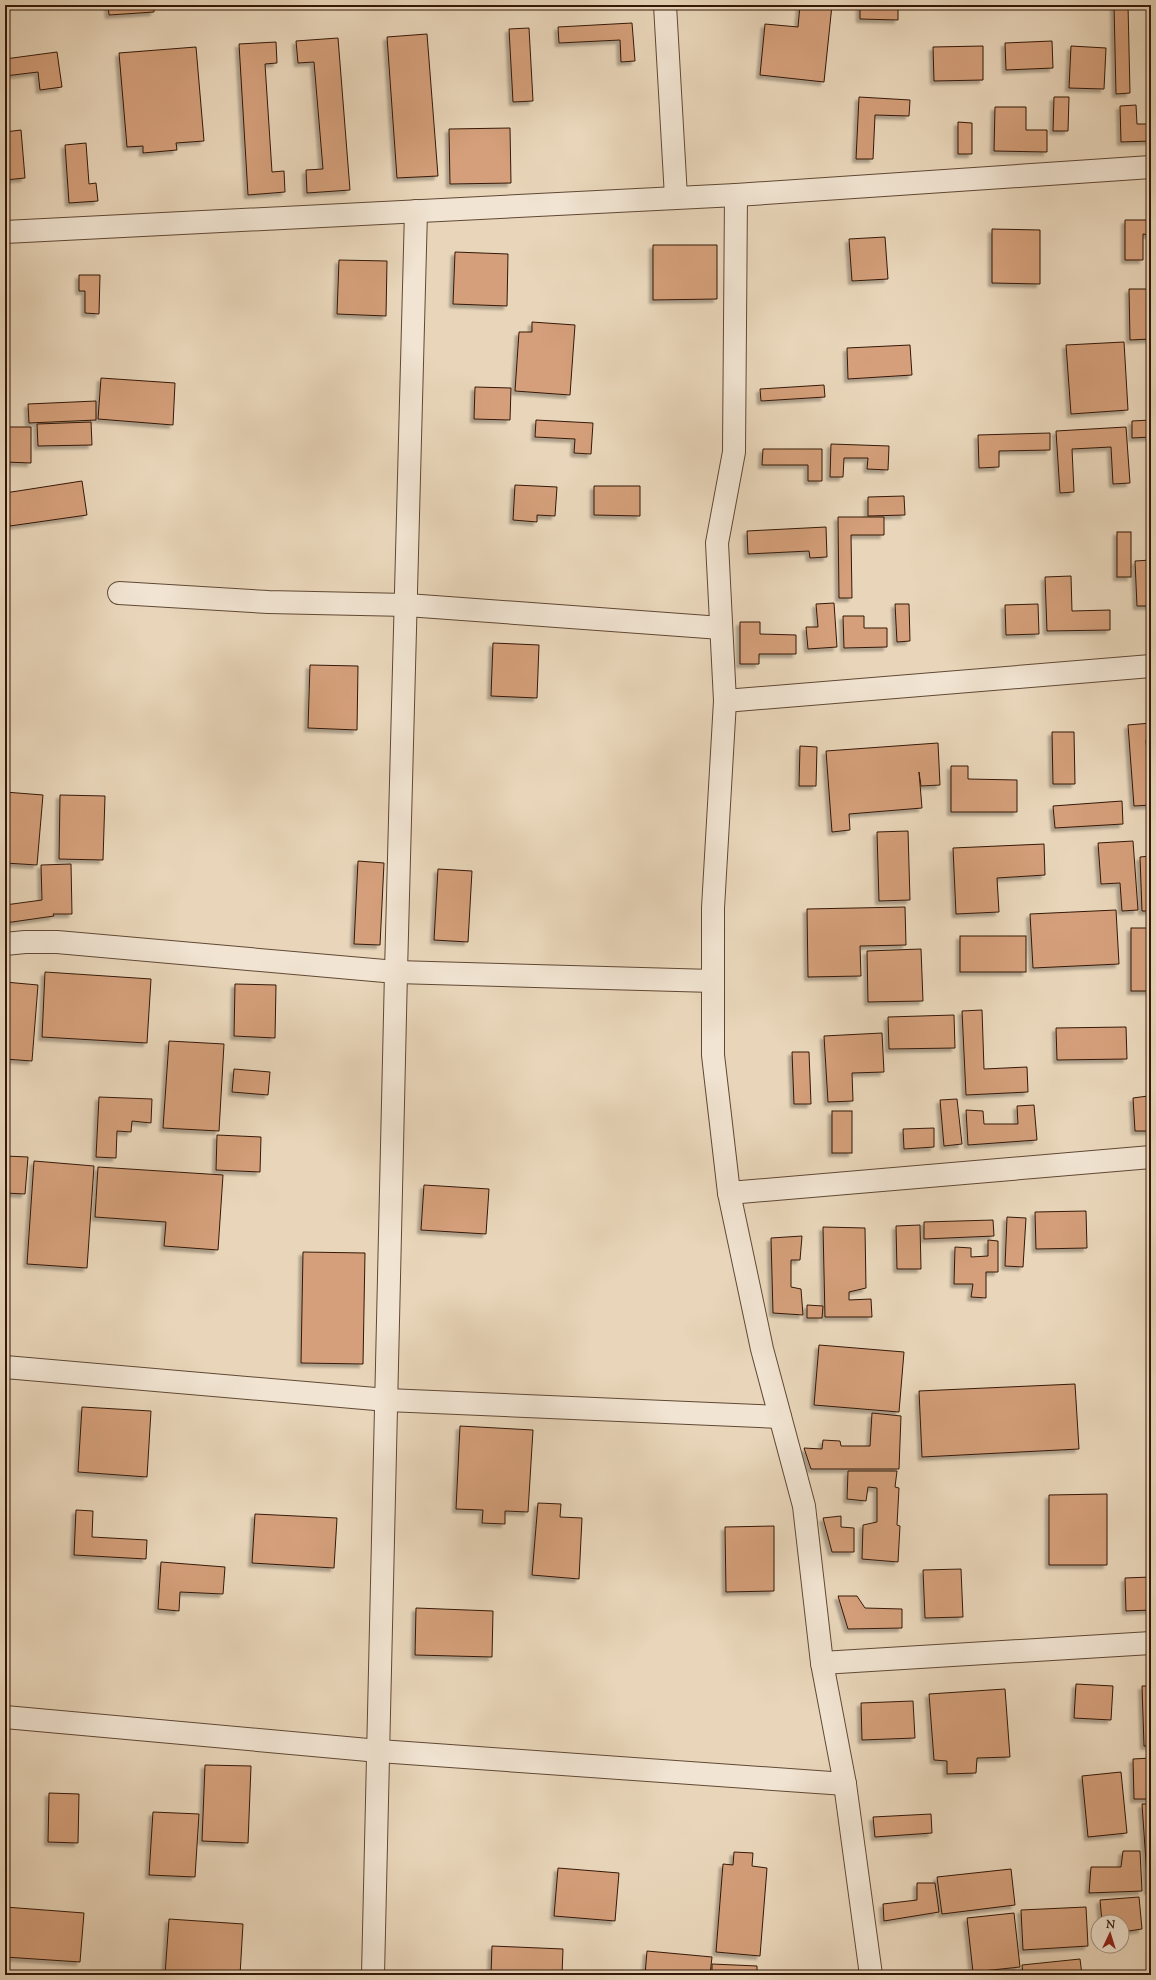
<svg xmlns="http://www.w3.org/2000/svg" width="1156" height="1980" font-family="'Sorts Mill Goudy',serif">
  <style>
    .building { fill: #d49f7a; stroke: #341808; filter: url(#shadow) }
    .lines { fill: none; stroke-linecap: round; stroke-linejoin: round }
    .minor-casing { stroke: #614834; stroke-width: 24 }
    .minor { stroke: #f1e4d2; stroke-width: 22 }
  </style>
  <defs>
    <filter id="shadow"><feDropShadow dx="-3.5" dy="3.5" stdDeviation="1" flood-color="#0004"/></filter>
  </defs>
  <rect width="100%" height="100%" fill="#e9d6ba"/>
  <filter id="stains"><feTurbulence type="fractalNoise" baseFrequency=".005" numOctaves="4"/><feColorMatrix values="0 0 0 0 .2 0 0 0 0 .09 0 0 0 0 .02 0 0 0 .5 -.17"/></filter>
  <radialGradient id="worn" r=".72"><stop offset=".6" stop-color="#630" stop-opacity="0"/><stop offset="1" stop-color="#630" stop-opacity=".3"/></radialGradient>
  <g class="building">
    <path d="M 108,5 L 154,5 L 154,12 L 109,15 Z"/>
    <path d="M 800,5 L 815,7 L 815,5 L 832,5 L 824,82 L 760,75 L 765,24 L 798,27 Z"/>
    <path d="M 860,5 L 898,5 L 898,20 L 860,19 Z"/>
    <path d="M 1114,5 L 1128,5 L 1130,93 L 1116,94 Z"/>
    <path d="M 632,23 L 635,61 L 621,62 L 620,40 L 559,43 L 558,27 Z"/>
    <path d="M 529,28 L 533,101 L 513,102 L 509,29 Z"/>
    <path d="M 427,34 L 438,176 L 397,178 L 387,37 Z"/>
    <path d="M 338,38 L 350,190 L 307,193 L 306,170 L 323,169 L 314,62 L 298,63 L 296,41 Z"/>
    <path d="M 1052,41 L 1053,68 L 1006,70 L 1005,43 Z"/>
    <path d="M 276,42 L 277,63 L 265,64 L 272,172 L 284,171 L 285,192 L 248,195 L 239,44 Z"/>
    <path d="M 983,46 L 983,80 L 934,81 L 933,47 Z"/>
    <path d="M 1071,46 L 1106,48 L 1104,89 L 1069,88 Z"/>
    <path d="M 196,47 L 204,141 L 176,143 L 177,150 L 143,153 L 143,146 L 127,147 L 119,53 Z"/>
    <path d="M 57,52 L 62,87 L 40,90 L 38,72 L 5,76 L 5,59 Z"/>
    <path d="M 859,97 L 910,100 L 909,116 L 875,115 L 873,159 L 856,159 Z"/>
    <path d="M 1054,97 L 1069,97 L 1068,131 L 1053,131 Z"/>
    <path d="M 1136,105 L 1137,124 L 1151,124 L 1151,141 L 1121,142 L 1120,106 Z"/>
    <path d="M 995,107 L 1026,107 L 1026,130 L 1047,130 L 1047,152 L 994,151 Z"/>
    <path d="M 958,122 L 972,123 L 972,154 L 958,154 Z"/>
    <path d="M 510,128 L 511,183 L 450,184 L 449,129 Z"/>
    <path d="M 21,130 L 25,178 L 5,180 L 5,132 Z"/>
    <path d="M 86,143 L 89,184 L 96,183 L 98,201 L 69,203 L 65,145 Z"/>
    <path d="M 1125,220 L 1151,220 L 1151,235 L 1143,234 L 1143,260 L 1125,260 Z"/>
    <path d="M 992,229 L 1040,230 L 1040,284 L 992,283 Z"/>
    <path d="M 885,237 L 888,279 L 852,281 L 849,239 Z"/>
    <path d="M 653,245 L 717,245 L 717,299 L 653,300 Z"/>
    <path d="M 455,252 L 508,254 L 507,306 L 453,304 Z"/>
    <path d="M 339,260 L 387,261 L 386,316 L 337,314 Z"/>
    <path d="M 79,275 L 100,275 L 99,314 L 85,313 L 85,291 L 79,291 Z"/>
    <path d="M 1129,289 L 1151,289 L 1151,339 L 1130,340 Z"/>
    <path d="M 532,322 L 575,325 L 570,395 L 515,391 L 519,332 L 532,332 Z"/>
    <path d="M 1124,342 L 1128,410 L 1071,414 L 1066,345 Z"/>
    <path d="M 910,345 L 912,375 L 848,379 L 847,348 Z"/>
    <path d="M 101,378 L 175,383 L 173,425 L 98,419 Z"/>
    <path d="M 824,385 L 825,397 L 761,401 L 760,389 Z"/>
    <path d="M 475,387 L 511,388 L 510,420 L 474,419 Z"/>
    <path d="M 96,401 L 96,420 L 29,423 L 28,404 Z"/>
    <path d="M 536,420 L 593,423 L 591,454 L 574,453 L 575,439 L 535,437 Z"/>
    <path d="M 1151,420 L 1151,437 L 1132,438 L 1132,421 Z"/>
    <path d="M 91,422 L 92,445 L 38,446 L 37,424 Z"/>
    <path d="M 5,427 L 31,427 L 31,463 L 5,462 Z"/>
    <path d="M 1126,427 L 1130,483 L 1113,484 L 1111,447 L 1072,449 L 1074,492 L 1060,493 L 1056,431 Z"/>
    <path d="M 1050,433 L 1050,450 L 999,451 L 999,467 L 979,468 L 978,435 Z"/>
    <path d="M 831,444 L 889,446 L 888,470 L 867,469 L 868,458 L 844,458 L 843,477 L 830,477 Z"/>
    <path d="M 763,449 L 822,449 L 822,481 L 808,481 L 808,465 L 762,465 Z"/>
    <path d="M 82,481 L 87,515 L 10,526 L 5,493 Z"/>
    <path d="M 515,485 L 557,487 L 555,516 L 537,515 L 537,522 L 513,520 Z"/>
    <path d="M 594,486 L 640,486 L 640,516 L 594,515 Z"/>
    <path d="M 904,496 L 905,515 L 868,516 L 868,497 Z"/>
    <path d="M 838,517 L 884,517 L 884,535 L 851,535 L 852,598 L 839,598 Z"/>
    <path d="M 826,527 L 827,557 L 810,558 L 809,551 L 748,554 L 747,531 Z"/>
    <rect x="1117" y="532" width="14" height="45"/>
    <path d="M 1151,560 L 1151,606 L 1137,606 L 1135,561 Z"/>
    <path d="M 1071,576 L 1072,611 L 1110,610 L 1110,630 L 1047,631 L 1045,577 Z"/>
    <path d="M 834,603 L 837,647 L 808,649 L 806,627 L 818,627 L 816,604 Z"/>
    <path d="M 895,604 L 909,604 L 910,641 L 897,642 Z"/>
    <path d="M 1038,604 L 1039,634 L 1006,635 L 1005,605 Z"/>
    <path d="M 843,616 L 864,616 L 864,628 L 887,628 L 887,647 L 844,648 Z"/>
    <path d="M 740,622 L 760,622 L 760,634 L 796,635 L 796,654 L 759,654 L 759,664 L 740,664 Z"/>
    <path d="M 493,643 L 539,645 L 537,698 L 491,696 Z"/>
    <path d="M 310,665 L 358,666 L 357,730 L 308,728 Z"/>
    <path d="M 1151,723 L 1151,740 L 1146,740 L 1151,805 L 1134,806 L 1128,725 Z"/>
    <path d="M 1052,732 L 1074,732 L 1075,784 L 1053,784 Z"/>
    <path d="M 938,743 L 940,785 L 921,786 L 919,772 L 922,808 L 849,814 L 850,830 L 832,832 L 826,751 Z"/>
    <path d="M 800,746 L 817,747 L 816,786 L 799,786 Z"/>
    <path d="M 951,766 L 968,766 L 968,779 L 1017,780 L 1017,812 L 951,812 Z"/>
    <path d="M 5,792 L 43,795 L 37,865 L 5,863 Z"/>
    <path d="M 60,795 L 105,796 L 103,860 L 59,859 Z"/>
    <path d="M 1122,801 L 1123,824 L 1055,828 L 1053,806 Z"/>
    <path d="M 908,831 L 910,900 L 879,901 L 877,832 Z"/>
    <path d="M 1133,841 L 1138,910 L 1122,911 L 1120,883 L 1101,884 L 1098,843 Z"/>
    <path d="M 1044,844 L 1045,875 L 997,878 L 999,912 L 956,914 L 953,848 Z"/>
    <path d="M 1151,856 L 1151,911 L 1142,911 L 1140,857 Z"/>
    <path d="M 358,861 L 384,863 L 380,945 L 354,944 Z"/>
    <path d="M 71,864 L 72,914 L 53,914 L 54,916 L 5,923 L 5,905 L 42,900 L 41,865 Z"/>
    <path d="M 438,869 L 472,871 L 468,942 L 434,940 Z"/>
    <path d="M 905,907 L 906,945 L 860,946 L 861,976 L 808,977 L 807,909 Z"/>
    <path d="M 1116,910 L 1119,964 L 1033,968 L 1030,914 Z"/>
    <rect x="1131" y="928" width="20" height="63"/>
    <rect x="960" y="936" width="66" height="36"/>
    <path d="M 921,949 L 923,1001 L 868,1002 L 867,951 Z"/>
    <path d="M 45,972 L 151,979 L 147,1043 L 42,1037 Z"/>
    <path d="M 5,982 L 38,985 L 32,1061 L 5,1059 Z"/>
    <path d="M 235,984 L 276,985 L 275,1038 L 234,1036 Z"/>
    <path d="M 982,1010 L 984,1069 L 1027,1067 L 1028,1092 L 966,1095 L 962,1011 Z"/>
    <path d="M 954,1015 L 955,1048 L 889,1049 L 888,1017 Z"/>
    <path d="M 1126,1027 L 1127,1059 L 1057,1060 L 1056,1028 Z"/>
    <path d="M 882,1033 L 884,1072 L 852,1073 L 853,1101 L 828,1102 L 824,1036 Z"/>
    <path d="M 169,1041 L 224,1044 L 219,1131 L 163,1128 Z"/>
    <path d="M 792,1052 L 809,1052 L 811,1104 L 794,1104 Z"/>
    <path d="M 234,1069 L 270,1072 L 268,1095 L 232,1092 Z"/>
    <path d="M 1148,1096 L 1150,1131 L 1135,1131 L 1133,1098 Z"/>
    <path d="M 99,1097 L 152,1099 L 151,1123 L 132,1121 L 131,1132 L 117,1131 L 116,1158 L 96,1157 Z"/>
    <path d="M 957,1099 L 962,1144 L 944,1146 L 940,1100 Z"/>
    <path d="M 1034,1105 L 1037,1140 L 968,1145 L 966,1110 L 983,1111 L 984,1124 L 1018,1124 L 1017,1106 Z"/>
    <rect x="832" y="1111" width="20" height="42"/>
    <path d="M 934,1128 L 934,1147 L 904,1149 L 903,1129 Z"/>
    <path d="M 217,1135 L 261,1137 L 260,1172 L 216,1170 Z"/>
    <path d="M 5,1156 L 28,1157 L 25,1194 L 5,1193 Z"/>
    <path d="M 34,1161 L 94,1166 L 87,1268 L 27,1264 Z"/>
    <path d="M 98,1167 L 223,1175 L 218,1250 L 164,1246 L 166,1222 L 95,1217 Z"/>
    <path d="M 424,1185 L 489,1189 L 486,1234 L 421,1230 Z"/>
    <path d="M 1086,1211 L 1087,1248 L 1036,1249 L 1035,1212 Z"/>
    <path d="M 1007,1217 L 1026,1218 L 1023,1267 L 1005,1266 Z"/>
    <path d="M 993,1220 L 994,1236 L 924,1239 L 924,1222 Z"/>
    <path d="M 920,1225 L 921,1269 L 897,1269 L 896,1226 Z"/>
    <path d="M 823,1227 L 865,1228 L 866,1288 L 849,1292 L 849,1300 L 871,1299 L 872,1317 L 825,1317 Z"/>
    <path d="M 802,1236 L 800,1260 L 791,1260 L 791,1287 L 801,1289 L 803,1315 L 773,1313 L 771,1238 Z"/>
    <path d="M 988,1240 L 998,1241 L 998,1272 L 986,1272 L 986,1298 L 971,1297 L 973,1284 L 954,1284 L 955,1247 L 971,1248 L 971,1257 L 988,1256 Z"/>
    <path d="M 303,1252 L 365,1253 L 363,1364 L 301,1363 Z"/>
    <path d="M 807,1305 L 823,1306 L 822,1318 L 807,1318 Z"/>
    <path d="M 819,1345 L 904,1352 L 899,1412 L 814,1405 Z"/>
    <path d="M 1075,1384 L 1079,1449 L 922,1457 L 919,1391 Z"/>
    <path d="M 82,1407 L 151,1411 L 147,1477 L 78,1472 Z"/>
    <path d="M 872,1413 L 901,1416 L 899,1469 L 811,1469 L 804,1448 L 822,1449 L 823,1440 L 840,1441 L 841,1446 L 870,1446 Z"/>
    <path d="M 460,1426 L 533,1430 L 528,1512 L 505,1511 L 505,1524 L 482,1523 L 483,1510 L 456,1509 Z"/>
    <path d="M 848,1471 L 897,1471 L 895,1487 L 899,1488 L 897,1525 L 900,1526 L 898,1562 L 862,1559 L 863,1525 L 877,1522 L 877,1488 L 868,1487 L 866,1501 L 847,1499 Z"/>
    <path d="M 1107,1494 L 1107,1565 L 1049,1565 L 1049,1495 Z"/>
    <path d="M 538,1503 L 561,1504 L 560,1517 L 582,1518 L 579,1579 L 532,1575 Z"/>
    <path d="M 76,1510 L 93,1511 L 92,1537 L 147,1540 L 146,1559 L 74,1555 Z"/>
    <path d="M 255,1514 L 337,1518 L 334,1568 L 252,1563 Z"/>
    <path d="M 841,1516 L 841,1527 L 854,1528 L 854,1552 L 832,1552 L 823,1518 Z"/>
    <path d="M 774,1526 L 774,1591 L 726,1592 L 725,1527 Z"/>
    <path d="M 161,1562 L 225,1567 L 223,1594 L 180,1592 L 179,1611 L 158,1609 Z"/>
    <path d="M 961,1569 L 963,1617 L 925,1618 L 923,1570 Z"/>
    <path d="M 1151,1577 L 1151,1610 L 1126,1611 L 1125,1578 Z"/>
    <path d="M 838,1596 L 857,1596 L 865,1608 L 902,1609 L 902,1628 L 848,1629 Z"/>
    <path d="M 416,1608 L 493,1611 L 492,1657 L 415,1655 Z"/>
    <path d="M 1076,1684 L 1113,1686 L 1111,1720 L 1074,1718 Z"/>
    <path d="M 1142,1686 L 1151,1686 L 1151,1746 L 1144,1746 Z"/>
    <path d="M 1005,1689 L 1010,1757 L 977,1758 L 976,1773 L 947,1774 L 947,1761 L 934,1760 L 929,1694 Z"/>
    <path d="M 913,1701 L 915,1738 L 862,1740 L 861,1703 Z"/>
    <path d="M 1151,1758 L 1151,1799 L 1134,1799 L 1133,1759 Z"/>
    <path d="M 5,1762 L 8,1762 L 5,1818 Z"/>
    <path d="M 205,1765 L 251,1766 L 248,1843 L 202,1841 Z"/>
    <path d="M 1121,1772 L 1127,1833 L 1088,1837 L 1082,1776 Z"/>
    <path d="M 49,1793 L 79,1794 L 78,1843 L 48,1842 Z"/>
    <path d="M 1142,1804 L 1151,1804 L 1151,1891 L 1148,1891 Z"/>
    <path d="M 153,1812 L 199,1814 L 195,1877 L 149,1875 Z"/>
    <path d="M 931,1814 L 932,1833 L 875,1837 L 873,1817 Z"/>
    <path d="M 1123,1851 L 1140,1851 L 1142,1891 L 1089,1893 L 1091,1867 L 1121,1867 Z"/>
    <path d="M 734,1852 L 753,1853 L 752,1866 L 767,1868 L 760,1956 L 716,1952 L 723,1864 L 733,1865 Z"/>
    <path d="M 558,1868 L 619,1873 L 615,1921 L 554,1916 Z"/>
    <path d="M 1011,1869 L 1015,1905 L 942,1914 L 937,1877 Z"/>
    <path d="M 917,1883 L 935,1883 L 939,1912 L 884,1921 L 883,1904 L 917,1900 Z"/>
    <path d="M 1139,1897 L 1142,1929 L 1122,1932 L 1122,1922 L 1102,1922 L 1100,1900 Z"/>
    <path d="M 5,1907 L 84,1913 L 80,1962 L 5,1957 Z"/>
    <path d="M 1086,1907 L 1088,1946 L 1023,1950 L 1021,1910 Z"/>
    <path d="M 1014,1913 L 1020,1967 L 973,1972 L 967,1918 Z"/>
    <path d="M 169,1919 L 243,1924 L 240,1975 L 165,1975 Z"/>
    <path d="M 492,1946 L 563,1949 L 562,1975 L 491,1975 Z"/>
    <path d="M 647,1951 L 712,1957 L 710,1975 L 645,1975 Z"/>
    <path d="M 1080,1959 L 1082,1975 L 1023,1975 L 1022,1965 Z"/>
    <path d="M 712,1964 L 757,1966 L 757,1975 L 712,1975 Z"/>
  </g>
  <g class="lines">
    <defs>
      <g id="minor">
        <path d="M 665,5 L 676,197"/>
        <path d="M 736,195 L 734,452 L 717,543 L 725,701 L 713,908 L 713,1055 L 729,1193 L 762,1349 L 804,1506 L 822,1663 L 845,1784 L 871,1975"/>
        <path d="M 5,232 L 736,195 L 1151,167"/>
        <path d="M 119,593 L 268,602 L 407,605 L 721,628"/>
        <path d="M 725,701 L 1151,666"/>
        <path d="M 5,944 L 25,942 L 57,942 L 396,972 L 713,981"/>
        <path d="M 729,1193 L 1151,1157"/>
        <path d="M 5,1367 L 387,1400 L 780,1417"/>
        <path d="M 822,1663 L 1151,1643"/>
        <path d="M 5,1717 L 379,1751 L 845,1784"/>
        <path d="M 373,1975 L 396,972 L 416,211"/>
      </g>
    </defs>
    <use href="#minor" class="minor-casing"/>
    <use href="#minor" class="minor"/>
  </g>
  <rect width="1156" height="1980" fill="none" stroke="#e9d6ba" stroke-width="20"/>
  <rect x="6" y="6" width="1144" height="1968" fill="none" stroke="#341808" stroke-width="2"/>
  <rect x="10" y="10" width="1136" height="1960" fill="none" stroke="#341808"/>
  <g transform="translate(1110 1934) rotate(4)"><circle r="19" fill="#f1e4d2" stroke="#a59281"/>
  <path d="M0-3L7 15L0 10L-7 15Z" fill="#8f2418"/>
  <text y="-6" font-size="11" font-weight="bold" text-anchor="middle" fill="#341808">N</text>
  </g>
  <rect width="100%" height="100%" filter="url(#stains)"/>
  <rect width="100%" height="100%" fill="url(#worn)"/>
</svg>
